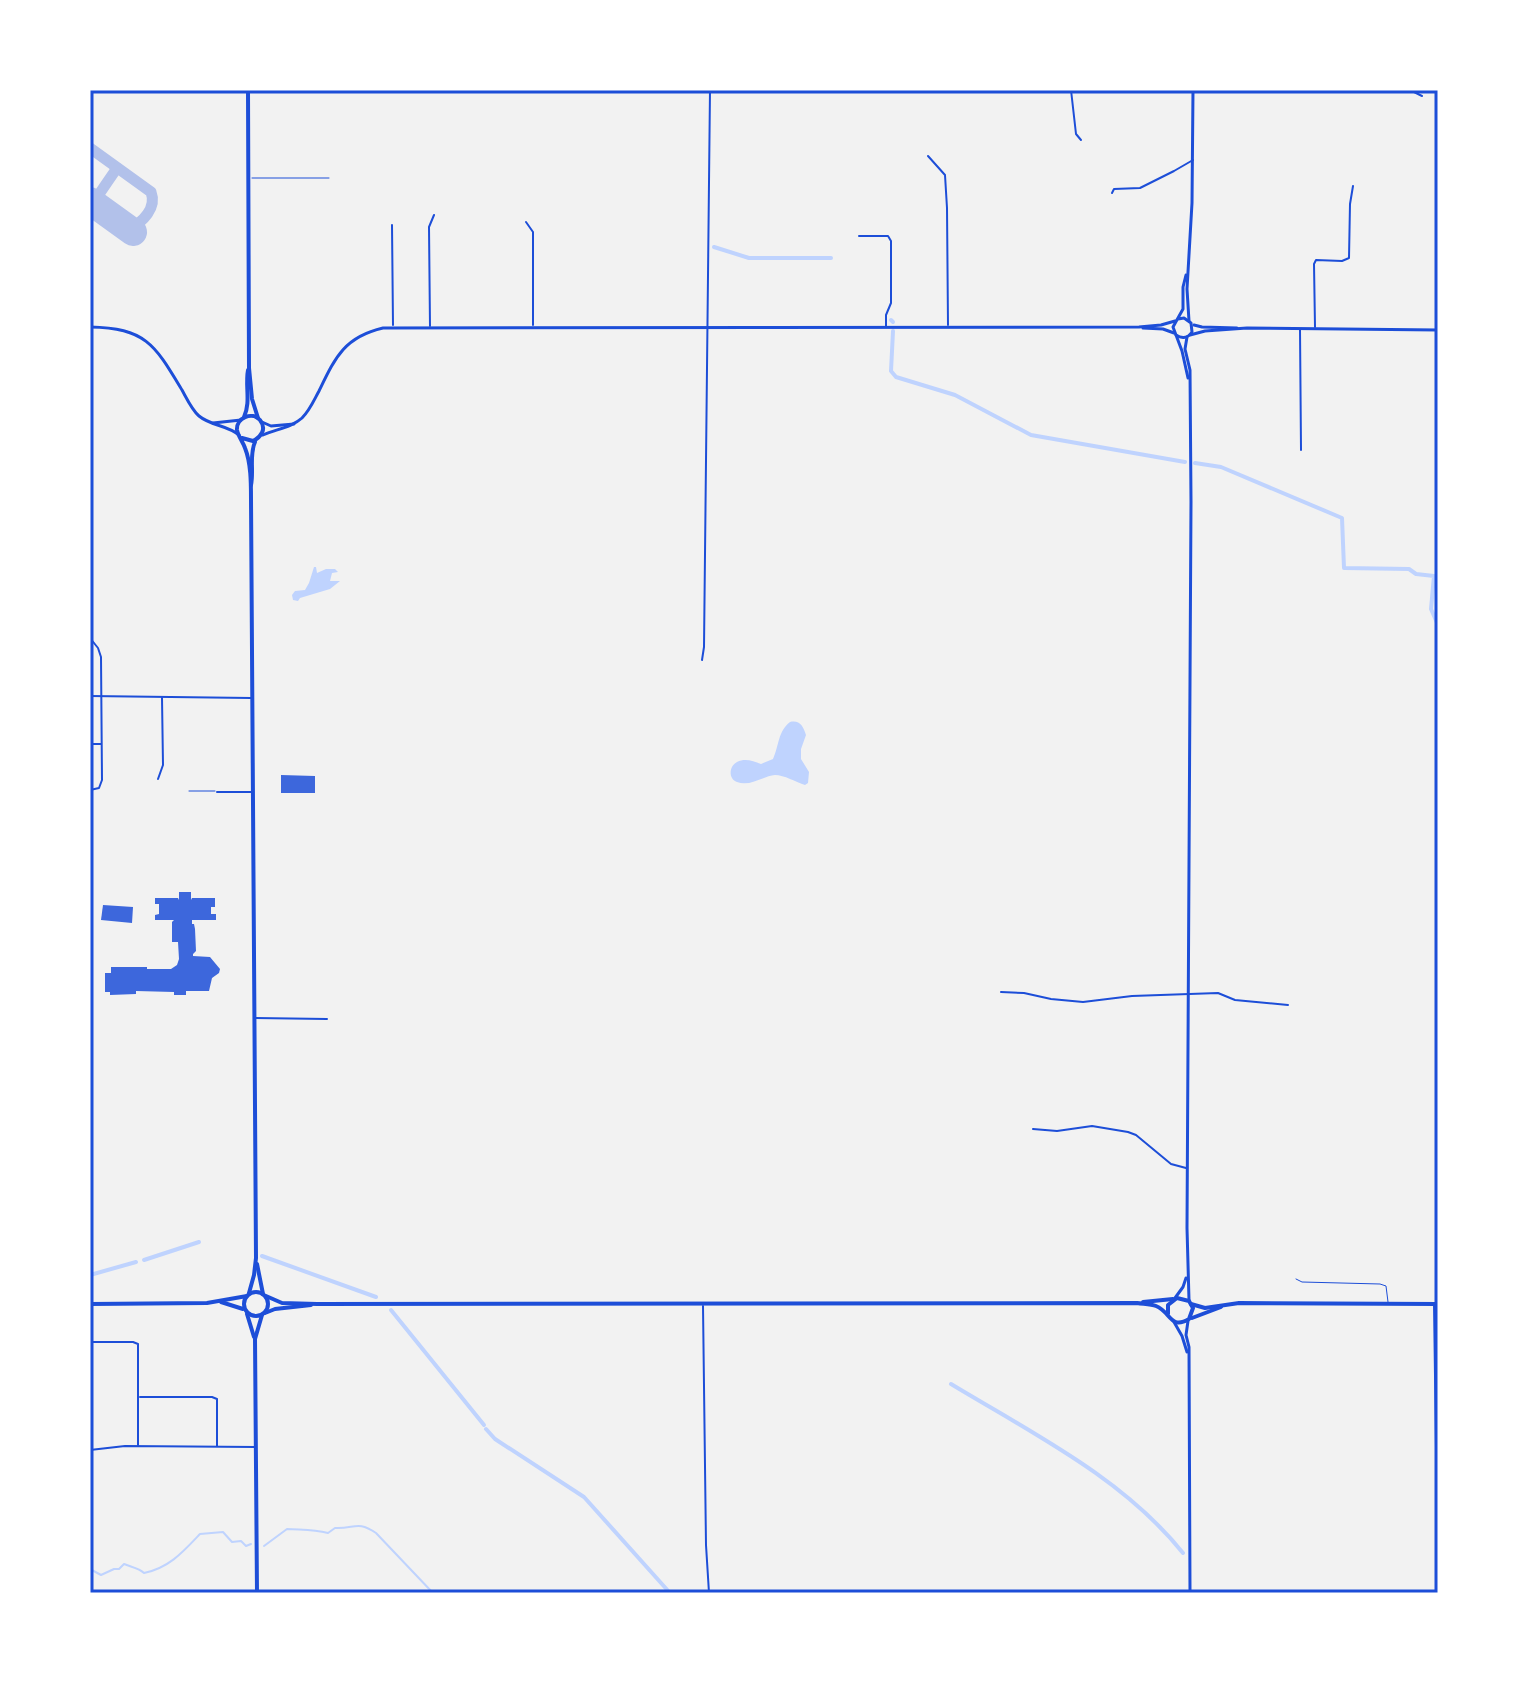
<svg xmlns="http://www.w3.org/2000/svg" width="1528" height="1683" font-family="Ubuntu,sans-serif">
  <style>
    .water { fill: #bfd3fe }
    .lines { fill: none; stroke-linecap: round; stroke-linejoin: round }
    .stream { stroke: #bfd3fe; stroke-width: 2 }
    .canal { stroke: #bfd3fe; stroke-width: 4 }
    .taxiway { stroke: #b2c1ea; stroke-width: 11 }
    .runway { stroke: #b2c1ea; stroke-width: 28 }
    .building { fill: #3d67dc }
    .service { stroke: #1d4ed8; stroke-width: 1 }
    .minor { stroke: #1d4ed8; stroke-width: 2 }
    .tertiary { stroke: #1d4ed8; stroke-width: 3 }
    .secondary { stroke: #1d4ed8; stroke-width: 4 }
    .neatline { fill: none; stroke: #1d4ed8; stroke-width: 3 }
  </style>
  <rect width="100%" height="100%" fill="#f2f2f2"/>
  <g class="water">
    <path d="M 314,567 L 316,567 L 317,573 L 326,569 L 335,569 L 338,572 L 332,573 L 330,581 L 340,581 L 330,589 L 300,598 L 298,601 L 293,600 L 292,595 L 295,591 L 305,590 L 309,583 Z"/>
    <path d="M 790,722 C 800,720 803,726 806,735 L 801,749 L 801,759 L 809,772 L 808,783 L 805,785 C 796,782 784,775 775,775 C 763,776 750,787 737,782 C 728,779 729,766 737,762 C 745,758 753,761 761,764 L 773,759 C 779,746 778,731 790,722 Z"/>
  </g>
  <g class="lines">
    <g class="stream">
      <path d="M 264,1546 L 287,1529 C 303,1530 313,1529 328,1533 L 335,1528 C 355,1529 357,1520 376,1533 L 433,1593"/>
      <path d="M 90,1569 L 101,1575 L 114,1569 L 119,1569 L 124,1564 C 131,1567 139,1568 144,1573 C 169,1568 183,1552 200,1534 L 223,1532 L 232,1542 L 241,1541 L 246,1546 L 251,1544"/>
    </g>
    <g class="canal">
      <path d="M 714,247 L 749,258 L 831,258"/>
      <path d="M 891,320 L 893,322"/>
      <path d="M 893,331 L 891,371 L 896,377 L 955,395 L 1031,435 L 1185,462"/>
      <path d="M 1195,463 L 1221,467 L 1342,518 L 1344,568 L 1409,569 L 1416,574 L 1434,576 L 1431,609 L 1438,625"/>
      <path d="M 262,1256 L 376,1297"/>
      <path d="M 144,1260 L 199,1242"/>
      <path d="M 90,1275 L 136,1262"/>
      <path d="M 391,1310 L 484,1425"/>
      <path d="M 951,1384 C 1032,1433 1123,1478 1183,1553"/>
      <path d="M 486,1429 L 495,1439 L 584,1497 L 670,1593"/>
    </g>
    <g class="taxiway">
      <path d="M 90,148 L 151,192 C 157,208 143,222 129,229"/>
      <path d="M 93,203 L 117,168"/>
    </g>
    <path class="runway" d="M 90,201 L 133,232"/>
  </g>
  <g class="building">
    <path d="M 281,775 L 315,776 L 315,793 L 281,793 Z"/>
    <path d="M 179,892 L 191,892 L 191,900 L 192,898 L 215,898 L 215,907 L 211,907 L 211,914 L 216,914 L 216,920 L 192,920 L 192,924 L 194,924 L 195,929 L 196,951 L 193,954 L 193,956 L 210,957 L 220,969 L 219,973 L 212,978 L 209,991 L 186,991 L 186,995 L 174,995 L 174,992 L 136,991 L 136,994 L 110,995 L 110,992 L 105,992 L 105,973 L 111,973 L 111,967 L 147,967 L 147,969 L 171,969 L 177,965 L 179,959 L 178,942 L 172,942 L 172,922 L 174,920 L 155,920 L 155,915 L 159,914 L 159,904 L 155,904 L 155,898 L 178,898 L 179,900 Z"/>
    <path d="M 103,905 L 133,907 L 132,923 L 101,920 Z"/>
  </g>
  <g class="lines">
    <g class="service">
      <path d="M 252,178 L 329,178"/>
      <path d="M 189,791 L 215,791"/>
      <path d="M 1296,1279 L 1302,1282 L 1380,1284 L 1386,1286 L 1388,1302"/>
    </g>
    <g class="minor">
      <path d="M 1071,90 L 1076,134 L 1081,140"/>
      <path d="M 1410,90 L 1422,96"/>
      <path d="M 928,156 L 945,175 L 947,208 L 948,325"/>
      <path d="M 1112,193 L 1114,189 L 1140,188 L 1174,171 L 1193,160"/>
      <path d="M 526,222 L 533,232 L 533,325"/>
      <path d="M 392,225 L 393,325"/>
      <path d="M 859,236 L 888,236 L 891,241 L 891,303 L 886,315 L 886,326"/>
      <path d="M 430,326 L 429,227 L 434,215"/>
      <path d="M 1315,327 L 1314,264 L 1316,260 L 1342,261 L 1349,258 L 1350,204 L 1353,186"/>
      <path d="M 1300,330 L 1301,450"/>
      <path d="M 90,638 L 98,648 L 101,657 L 102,780 L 99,788 L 90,790"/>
      <path d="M 702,660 L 704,647 L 710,90"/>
      <path d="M 90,696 L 251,698"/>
      <path d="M 90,744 L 101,744"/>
      <path d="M 158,779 L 163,765 L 162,698"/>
      <path d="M 217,792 L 252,792"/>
      <path d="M 1001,992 L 1024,993 L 1051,999 L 1083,1002 L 1132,996 L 1218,993 L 1235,1000 L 1288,1005"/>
      <path d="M 255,1018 L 327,1019"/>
      <path d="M 1033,1129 L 1057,1131 L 1092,1126 L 1128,1132 L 1136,1135 L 1171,1164 L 1186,1168"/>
      <path d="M 1434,1304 L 1437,1519"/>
      <path d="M 703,1306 L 706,1545 L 709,1593"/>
      <path d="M 90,1342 L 133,1342 L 138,1344 L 138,1445"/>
      <path d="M 140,1397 L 212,1397 L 217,1399 L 217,1446"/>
      <path d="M 90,1450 L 125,1446 L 256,1447"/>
    </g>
    <g class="tertiary">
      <path d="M 1178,319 L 1184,318 L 1191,323 L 1192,332 C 1188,338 1182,339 1176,335 L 1173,327 L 1183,309 L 1183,287 L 1186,275"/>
      <path d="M 1189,321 L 1187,289 L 1192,203 L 1193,90"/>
      <path d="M 1194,325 L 1202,327 L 1237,328"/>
      <path d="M 90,327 C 146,328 155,345 182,390 C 187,399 192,410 199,416 C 211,426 227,425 239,435"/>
      <path d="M 1143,328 L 1163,329 L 1174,333"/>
      <path d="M 1176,335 L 1182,351 L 1188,378"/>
      <path d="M 1190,335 L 1205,331 L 1247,328 L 1438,330"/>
      <path d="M 1187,337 L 1185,349 L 1190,370 L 1191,502 L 1187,1228 L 1189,1300"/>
      <path d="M 262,422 L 271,426 L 294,424"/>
      <path d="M 213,423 L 241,420"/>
      <path d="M 263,435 C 276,429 291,428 302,418 C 310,410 314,400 319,391 C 335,358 344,337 383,328 L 1139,327 L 1161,325 L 1175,321"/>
      <path d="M 1175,1298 L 1183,1287 L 1186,1278"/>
      <path d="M 1188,1321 L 1186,1335 L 1189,1347 L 1190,1593"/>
      <path d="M 1174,1322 L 1182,1336 L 1187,1352"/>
    </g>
    <g class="secondary">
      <path d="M 248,90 L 249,368 L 252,399 L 258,418"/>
      <path d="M 244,417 C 251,402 245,386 248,370"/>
      <path d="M 242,438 L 253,441 C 261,437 267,429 260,420 C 252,411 236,418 237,430 C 238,436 243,442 245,448 C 251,463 251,483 251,499 L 256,1258 L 254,1275 L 249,1293"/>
      <path d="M 251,485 C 254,471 249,455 255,442"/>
      <path d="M 257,1264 L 263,1294"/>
      <circle cx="256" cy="1304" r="12"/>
      <path d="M 266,1296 L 282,1303 L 317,1304 L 1137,1303 C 1143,1304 1151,1304 1156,1306 C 1171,1312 1170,1330 1189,1319 L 1193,1308 L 1189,1301 L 1177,1298 L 1168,1305 L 1168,1314"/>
      <path d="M 221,1302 L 243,1309"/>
      <path d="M 1143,1302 L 1173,1299"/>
      <path d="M 90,1304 L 207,1303 L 247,1296"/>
      <path d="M 1191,1304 L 1205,1308 L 1239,1303 L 1438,1304"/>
      <path d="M 265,1313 L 275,1309 L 311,1305"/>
      <path d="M 247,1314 L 254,1337"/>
      <path d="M 1192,1318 L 1221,1307"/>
      <path d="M 257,1593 L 255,1339 L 262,1315"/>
    </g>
  </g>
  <rect width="1528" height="1683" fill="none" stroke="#ffffff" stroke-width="184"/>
  <rect x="92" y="92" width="1344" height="1499" class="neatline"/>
</svg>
